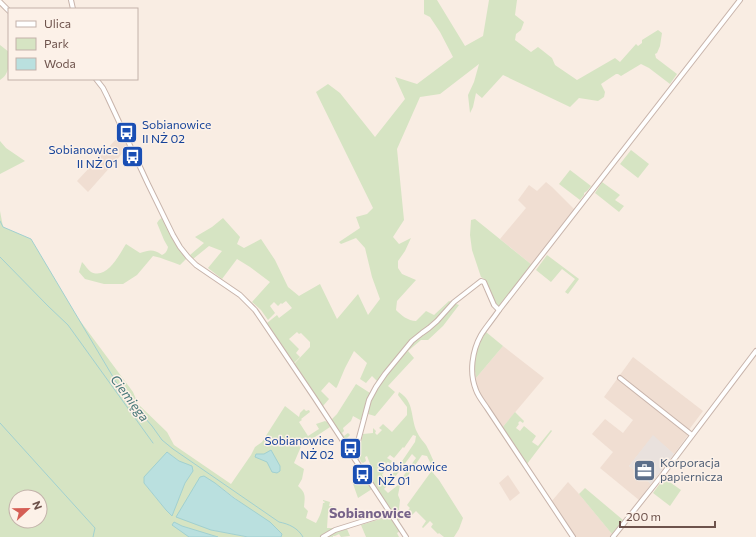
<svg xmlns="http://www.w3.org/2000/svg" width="756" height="537" font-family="Commissioner,sans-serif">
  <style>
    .residential { fill: #f0ded2 }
    .industrial { fill: #e9e1dd }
    .green { fill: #d6e4c3; fill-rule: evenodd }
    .water { fill: #bae0df; stroke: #a1d0d0 }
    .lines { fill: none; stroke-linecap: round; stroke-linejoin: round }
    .stream { stroke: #a1d0d0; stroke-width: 1 }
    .minor-casing { stroke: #c8b4ab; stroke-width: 6 }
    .minor { stroke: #fff; stroke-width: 4 }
    .labels { text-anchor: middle; stroke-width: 3; stroke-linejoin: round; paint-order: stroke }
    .transit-label { font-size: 12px; fill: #164399; stroke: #fcf1e8; text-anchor: start }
    .service-label { font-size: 12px; fill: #4e5e75; stroke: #fcf1e8; text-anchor: start }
    .water-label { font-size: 13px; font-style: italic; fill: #467778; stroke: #fcf1e8 }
    .quarter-label { font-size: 14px; font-weight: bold; fill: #78648a; stroke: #fcf1e8 }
  </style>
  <rect width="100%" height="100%" fill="#f9ede3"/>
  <g class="residential">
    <path d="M 121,134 L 128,147 L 88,192 L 77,181 Z"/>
    <path d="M 546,182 L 552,187 L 575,210 L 532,265 L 500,239 L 526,208 L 518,200 L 529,185 L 537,191 Z"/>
    <path d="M 503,346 L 544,378 L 502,428 L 482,397 L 477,386 L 476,378 Z"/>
    <path d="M 633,357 L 703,411 L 688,431 L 688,435 L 674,454 L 653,436 L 629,466 L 651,484 L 639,500 L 600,468 L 613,452 L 592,434 L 605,419 L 623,433 L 633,420 L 604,397 Z"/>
    <path d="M 508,475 L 520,493 L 510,501 L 499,483 Z"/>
    <path d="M 568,482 L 579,494 L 612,534 L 610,537 L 575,537 L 551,502 Z"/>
  </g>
  <path class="industrial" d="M 653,435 L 674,454 L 651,484 L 629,466 Z"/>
  <g class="green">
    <path d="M 424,0 L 437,0 L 465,46 L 483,36 L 489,0 L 517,0 L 515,15 L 524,22 L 521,30 L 516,34 L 515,40 L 531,52 L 538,47 L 552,58 L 555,65 L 577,80 L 615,58 L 620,62 L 636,44 L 638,46 L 642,43 L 642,40 L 658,30 L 662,33 L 660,46 L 657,53 L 655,54 L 656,58 L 677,74 L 670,84 L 649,68 L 641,64 L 621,76 L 618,74 L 616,74 L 601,84 L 605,92 L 604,97 L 598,101 L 579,98 L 570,107 L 503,75 L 482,98 L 476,93 L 473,107 L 470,113 L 468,95 L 474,82 L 479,64 L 440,94 L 420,97 L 397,149 L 404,220 L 393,237 L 399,244 L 411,238 L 405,251 L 398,261 L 398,268 L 402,274 L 416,280 L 397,301 L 396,310 C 401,315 408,321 416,321 L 426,311 L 434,315 L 449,301 L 459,305 L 443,326 L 428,340 L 421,340 L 408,351 L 414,358 L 388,386 L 395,392 L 375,416 L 368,414 L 371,399 L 380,384 L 372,376 L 366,383 L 360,379 L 367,363 L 354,351 L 345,368 L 337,387 L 336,388 L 329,382 L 321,391 L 329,399 L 323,406 L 294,364 L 310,347 L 310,342 L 301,333 L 299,334 L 297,332 L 289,339 L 299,349 L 296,353 L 300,357 L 294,363 L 267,323 L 277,315 L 279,318 L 292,308 L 286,301 L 282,304 L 281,303 L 278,306 L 274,302 L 270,306 L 275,313 L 268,320 L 261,310 L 252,302 L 270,282 L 250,267 L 237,259 L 222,279 L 208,268 L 222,251 L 209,246 L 193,259 L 190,255 L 204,243 L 195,237 L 212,227 L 223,218 L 240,237 L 237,244 L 244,248 L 261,239 L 275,260 L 288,287 L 299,296 L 320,284 L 337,319 L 358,294 L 368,315 L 380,299 L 372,277 L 365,248 L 356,238 L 341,244 L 339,242 L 360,228 L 356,217 L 367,214 L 373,208 L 316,92 L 328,84 L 340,93 L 375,137 L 405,99 L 395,77 L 417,84 L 453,57 L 440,32 L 430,17 L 424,14 Z"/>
    <path d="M 0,45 L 9,52 C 9,63 10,74 0,80 Z"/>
    <path d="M 0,141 L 6,148 L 25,161 L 0,174 Z"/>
    <path d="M 631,150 L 649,164 L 638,178 L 620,164 Z"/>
    <path d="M 570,170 L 591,186 L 587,191 L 584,193 L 584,195 L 580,200 L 559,184 Z"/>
    <path d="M 602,182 L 620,195 L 615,200 L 624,206 L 619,212 L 595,193 Z"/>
    <path d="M 0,211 L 3,227 L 31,239 L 78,318 L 133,392 L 138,404 L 167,432 L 174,445 L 231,484 L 251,455 L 255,447 L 262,442 L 285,406 L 299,417 L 300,413 L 304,409 L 306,411 L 309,410 L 310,412 L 301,419 L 302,420 L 299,422 L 308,436 L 319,429 L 316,424 L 325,421 L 327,422 L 330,427 L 309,441 L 305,437 L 294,463 L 304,469 L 302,479 L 298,486 C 306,493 305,496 304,507 L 308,511 L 306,518 L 316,523 C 320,516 322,511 323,503 L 324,503 L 325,502 L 323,501 L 323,500 L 330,502 L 329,506 L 337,507 L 336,513 L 328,513 L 327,528 L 333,528 L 333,533 L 347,529 L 350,536 L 341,537 L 339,534 L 335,536 L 333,536 L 333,537 L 281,537 L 282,534 L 215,483 L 211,530 L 248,537 L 0,537 ZM 167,452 L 193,471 L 185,483 L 172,515 L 166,510 L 144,483 ZM 16,497 L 40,497 L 40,521 L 16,521 Z"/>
    <path d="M 163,217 L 187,258 L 180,265 C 171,262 163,258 153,256 L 137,275 L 123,284 L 104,284 L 85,279 L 79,272 L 82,262 C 85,265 88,270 91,272 C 107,280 119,255 126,244 L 140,253 C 150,250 153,249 162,255 C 166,253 167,251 168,247 L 164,240 L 157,223 L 159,220 Z"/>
    <path d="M 475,219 L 532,265 L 498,308 L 491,297 L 484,279 L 481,277 L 472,250 L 470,235 L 471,220 Z"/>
    <path d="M 547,255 L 579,279 L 568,294 L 565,292 L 575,279 L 562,269 L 551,282 L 536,270 Z"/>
    <path d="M 486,332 L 503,346 L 476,378 C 473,361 476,347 486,332 Z"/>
    <path d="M 356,384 L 370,393 L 365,404 L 365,405 L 366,406 L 362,421 L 353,416 L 351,421 L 343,428 L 344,431 L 342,433 L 344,436 L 348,433 L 350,435 L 347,438 L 350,441 L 354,438 L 356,438 L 358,439 L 355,448 L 352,449 L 350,448 L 331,420 L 337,414 Z"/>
    <path d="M 399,392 C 415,402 410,417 417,432 C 419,437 423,441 426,445 C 430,452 433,461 437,468 L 433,473 L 439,480 L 463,518 L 459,529 L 454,537 L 444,537 L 439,533 L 438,534 L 431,527 L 433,524 L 430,521 L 423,528 L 422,527 L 426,521 L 416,511 L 412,515 L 407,511 L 410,508 L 407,505 L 433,469 L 430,462 L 427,456 L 422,455 L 405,480 L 402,478 L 416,458 L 412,454 L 395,477 L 384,489 L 388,493 L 398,485 L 400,485 L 398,495 L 400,500 L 399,509 L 403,516 L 399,521 L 368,476 L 366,472 L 366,466 L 370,464 L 367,456 L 365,457 L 366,461 L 363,463 L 361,462 C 357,453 361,444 363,434 L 373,433 L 373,428 L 376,431 L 375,433 L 377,435 L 382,430 L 379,428 L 383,424 L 392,432 L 407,415 L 407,407 L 398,395 ZM 413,435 L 416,436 L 415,442 L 396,470 L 386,480 L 382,475 L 386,468 L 384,466 L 388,462 L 390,464 L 392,461 L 387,458 L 390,455 L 394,458 L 403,447 L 404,448 Z"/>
    <path d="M 515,412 L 524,421 L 523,423 L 520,421 L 518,423 L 519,424 L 516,428 L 520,431 L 524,426 L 536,436 L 532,442 L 538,446 L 551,430 L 552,431 L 527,464 L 502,428 Z"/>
    <path d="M 359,470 L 372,489 L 358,498 L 352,481 L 353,481 Z"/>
    <path d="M 664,478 L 681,490 L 670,506 L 653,493 Z"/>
    <path d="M 585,488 L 623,520 L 612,534 L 579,494 Z"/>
    <path d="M 390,516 L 400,531 L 397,533 L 399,537 L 366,537 L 361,525 Z"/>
  </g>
  <g class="water">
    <path d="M 271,450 L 280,466 L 280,471 L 277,473 L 272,472 L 267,462 L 255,457 L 256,454 L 264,454 Z"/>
    <path d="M 167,452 L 179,461 L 192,466 L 193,471 L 185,483 L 172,516 L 166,510 L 144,483 L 144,477 Z"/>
    <path d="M 204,476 L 215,483 L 234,498 L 270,522 L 282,534 L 281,537 L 248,537 L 211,530 L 176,517 L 200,477 Z"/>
    <path d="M 174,522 L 182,526 L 218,537 L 189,537 L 172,525 Z"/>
  </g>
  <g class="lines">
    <g class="stream">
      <path d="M 0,221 L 3,227 L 31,239 L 122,392 L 152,426 L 162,440 L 173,449 L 279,522 C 289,524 298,528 303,537"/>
      <path d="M 0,257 L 48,306 L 68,325 L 153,443"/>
      <path d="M 0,423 L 95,528 L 93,537"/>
    </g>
    <defs>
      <g id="minor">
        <path d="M 71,0 L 73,9"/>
        <path d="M 0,2 L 9,11"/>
        <path d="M 96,79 L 103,88 L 107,96 L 148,184 L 173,235 L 180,247 L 188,257 L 196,265 L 240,295 L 255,310 L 314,397 L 406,537"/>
        <path d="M 620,378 L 692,435"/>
        <path d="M 355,459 L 356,457 L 356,449 L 369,400 L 376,387 L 385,374 L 412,341 L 422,333 L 429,328 L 437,321 L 454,302 L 481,281 L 484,282 L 494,305 L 499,310"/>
        <path d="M 323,537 L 335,530 L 386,514 L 390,512"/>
        <path d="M 573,537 L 487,408 C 483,402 478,396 476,390 C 469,373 472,351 481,335 C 486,327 493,319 499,310 L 740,0"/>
        <path d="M 613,537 L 663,474 L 756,351"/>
      </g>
    </defs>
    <use href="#minor" class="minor-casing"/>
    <use href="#minor" class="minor"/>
  </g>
  <defs>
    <symbol id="bus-square" viewBox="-11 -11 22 22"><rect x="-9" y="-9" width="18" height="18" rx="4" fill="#1a4fb4" stroke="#fcf1e8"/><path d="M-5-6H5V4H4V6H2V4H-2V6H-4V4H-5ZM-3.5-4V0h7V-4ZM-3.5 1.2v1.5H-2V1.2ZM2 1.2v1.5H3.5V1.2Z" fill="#fff"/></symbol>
    <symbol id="office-square" viewBox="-11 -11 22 22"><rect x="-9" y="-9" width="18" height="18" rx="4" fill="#5c6f8a" stroke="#fcf1e8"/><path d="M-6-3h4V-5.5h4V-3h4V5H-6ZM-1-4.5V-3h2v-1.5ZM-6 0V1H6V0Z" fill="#fff"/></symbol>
  </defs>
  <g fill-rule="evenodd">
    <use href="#bus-square" x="114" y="120" width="25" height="25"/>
    <use href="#bus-square" x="120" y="144" width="25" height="25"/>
    <use href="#bus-square" x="338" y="436" width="25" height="25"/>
    <use href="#office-square" x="632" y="458" width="25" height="25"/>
    <use href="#bus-square" x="350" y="462" width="25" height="25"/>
  </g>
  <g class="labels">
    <g class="transit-label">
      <text x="142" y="129">Sobianowice<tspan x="142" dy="14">II NŻ 02</tspan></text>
      <text x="118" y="154" text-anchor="end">Sobianowice<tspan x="118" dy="14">II NŻ 01</tspan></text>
      <text x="334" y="445" text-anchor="end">Sobianowice<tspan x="334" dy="14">NŻ 02</tspan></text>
      <text x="378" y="471">Sobianowice<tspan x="378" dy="14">NŻ 01</tspan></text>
    </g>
    <g class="service-label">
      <text x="660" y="467">Korporacja<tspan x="660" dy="14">papiernicza</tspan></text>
    </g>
    <g class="water-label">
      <text transform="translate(130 398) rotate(53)" y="5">Ciemięga</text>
    </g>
    <g class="quarter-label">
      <text x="370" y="518">Sobianowice</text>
    </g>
  </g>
  <rect x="8" y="8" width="130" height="72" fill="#fcf1e8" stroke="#c3b2aa"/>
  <rect x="16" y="21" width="20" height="6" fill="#ffffff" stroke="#c3b2aa"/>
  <text x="44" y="28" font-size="12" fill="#6e534c">Ulica</text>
  <rect x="16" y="38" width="20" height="12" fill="#d6e4c3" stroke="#c3b2aa"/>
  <text x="44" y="48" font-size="12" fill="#6e534c">Park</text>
  <rect x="16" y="58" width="20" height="12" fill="#bae0df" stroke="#c3b2aa"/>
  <text x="44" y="68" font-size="12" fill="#6e534c">Woda</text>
  <g transform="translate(28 509) rotate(68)"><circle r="19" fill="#fcf1e8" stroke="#c3b2aa"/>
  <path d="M0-3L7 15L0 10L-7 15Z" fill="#d55e55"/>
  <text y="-6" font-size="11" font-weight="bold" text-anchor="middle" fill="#6e534c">N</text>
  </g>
  <path d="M620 521v6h95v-6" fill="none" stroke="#6e534c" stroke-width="2"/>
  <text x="626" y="521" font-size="12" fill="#6e534c" stroke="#fcf1e8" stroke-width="3" paint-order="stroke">200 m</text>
</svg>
